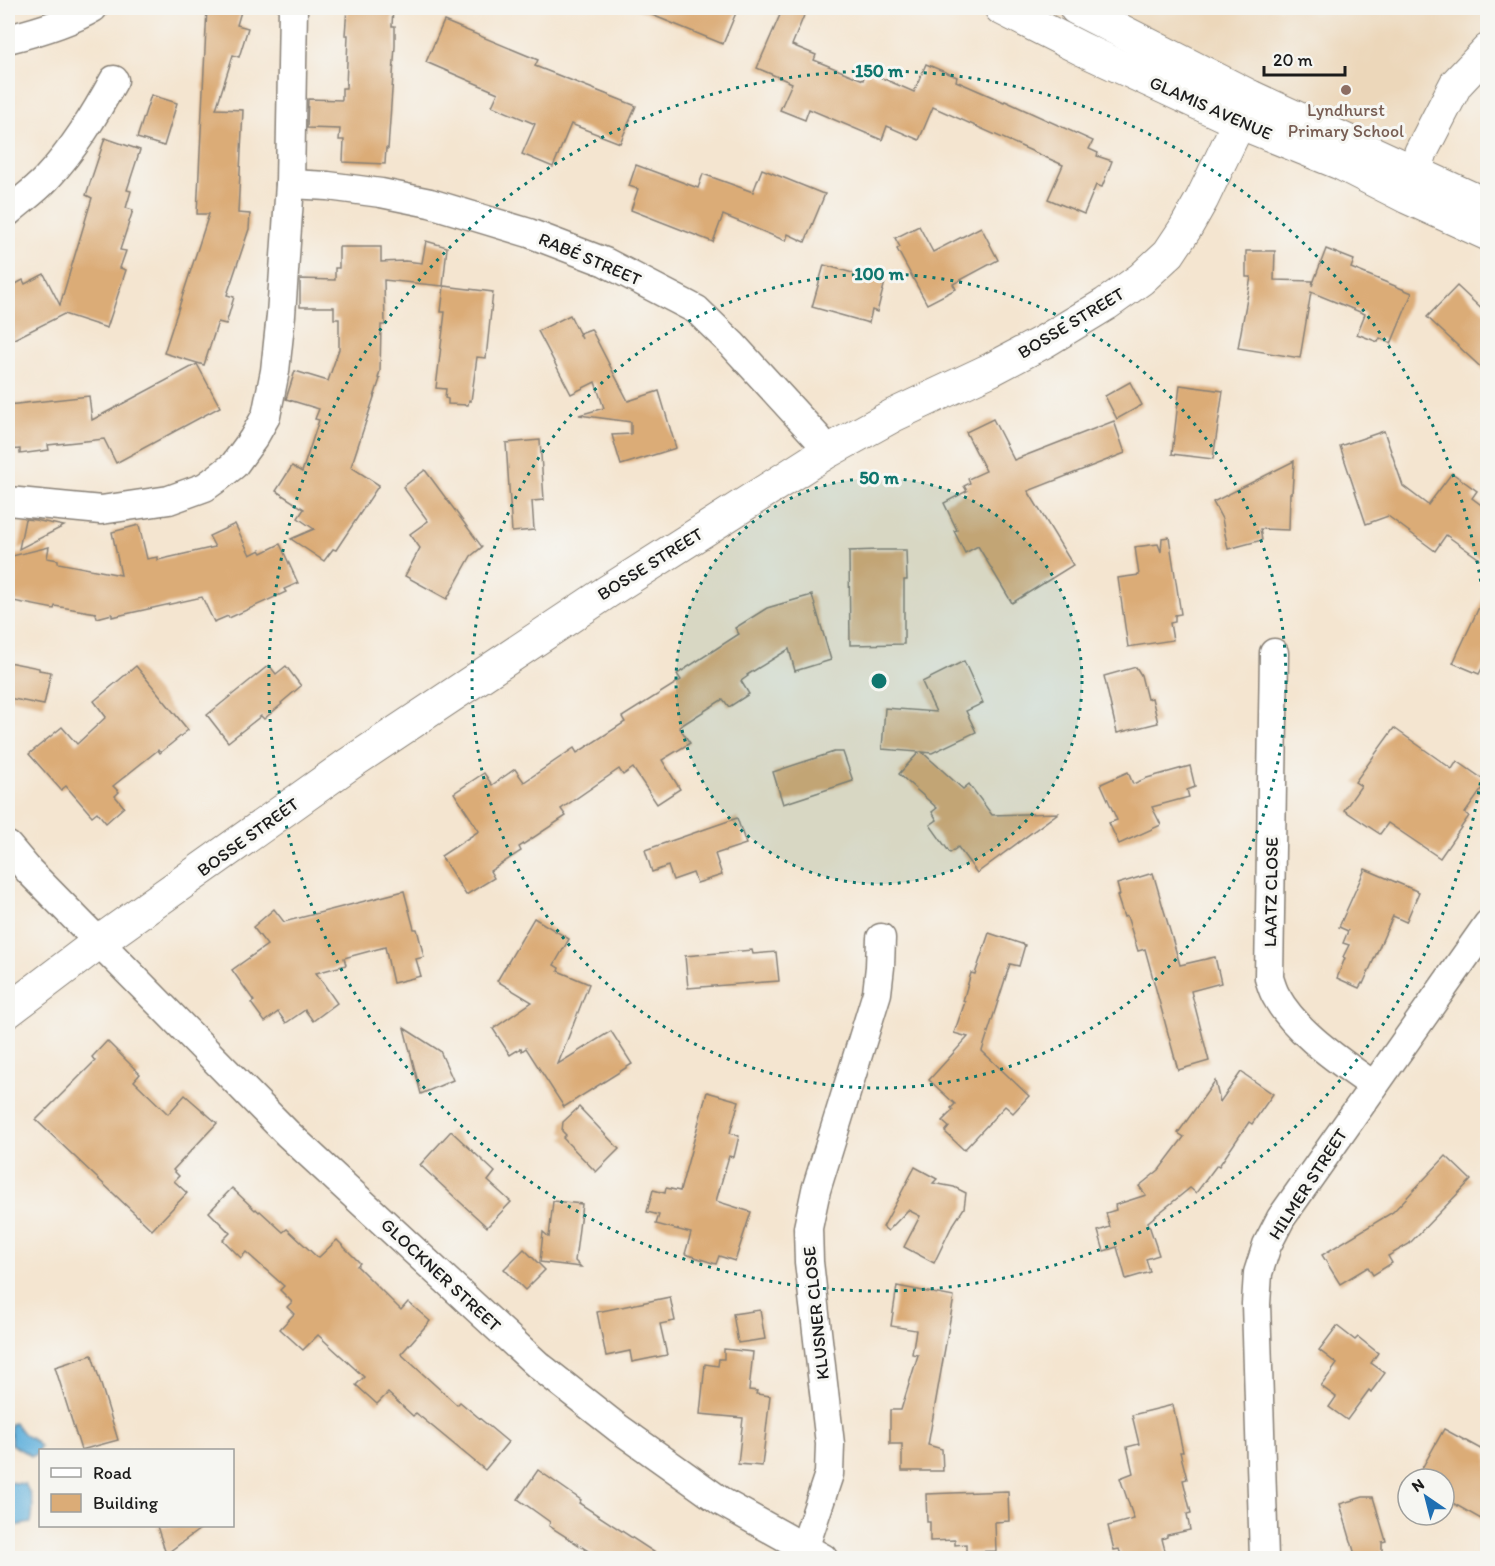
<svg xmlns="http://www.w3.org/2000/svg" width="1495" height="1566" font-family="Itim,sans-serif">
  <style>
    .built { fill: #ecd7ba }
    .water { fill: #62b1dc; stroke: #3f667c; stroke-width: 1.5 }
    .building { fill: #dbac77 }
    .lines { fill: none; stroke-linecap: round; stroke-linejoin: round }
    .street-casing { stroke: #888076; stroke-width: 31 }
    .secondary-casing { stroke: #888076; stroke-width: 35 }
    .street { stroke: #fff; stroke-width: 28 }
    .secondary { stroke: #fff; stroke-width: 33 }
    .ring { fill: none; stroke: #0f766e; stroke-width: 3; stroke-dasharray: 3 6 }
    .education-dot { fill: #8d6e63; stroke: #f6f6f2; stroke-width: 2 }
    .labels { text-anchor: middle; stroke-width: 6; stroke-linejoin: round; paint-order: stroke }
    .street-label { font-size: 18px; fill: #1c1c1c; stroke: #f6f6f2 }
    .education-label { font-size: 18px; fill: #785e54; stroke: #f6f6f2 }
    .centre { fill: #0f766e; stroke: #f6f6f2; stroke-width: 3 }
    .ring-label { font-size: 18px; text-anchor: middle; font-weight: bold; fill: #0f766e; stroke: #f6f6f2; stroke-width: 6; stroke-linejoin: round; paint-order: stroke }
  </style>
  <rect width="100%" height="100%" fill="#f6f6f2"/>
  <filter id="ink" filterUnits="userSpaceOnUse"><feTurbulence type="fractalNoise" baseFrequency=".0167" numOctaves="2"/><feDisplacementMap in="SourceGraphic" scale="12" xChannelSelector="R" yChannelSelector="G"/><feConvolveMatrix kernelMatrix="1 2 1 2 8 2 1 2 1" color-interpolation-filters="sRGB"/></filter>
  <filter id="wash" filterUnits="userSpaceOnUse"><feTurbulence type="fractalNoise" baseFrequency=".008" numOctaves="4" result="noise"/><feDisplacementMap in="SourceGraphic" scale="24" xChannelSelector="R" yChannelSelector="G"/><feGaussianBlur stdDeviation="1.35" result="paint"/><feColorMatrix in="noise" values="0 0 0 0 0 0 0 0 0 0 0 0 0 0 0 0 0 1.4 0 .05"/><feComposite in="paint" operator="in"/></filter>
  <g filter="url(#wash)">
    <rect width="100%" height="100%" fill="#f4e5d0"/>
    <path class="built" d="M 1079,8 L 1487,8 L 1487,48 L 1414,169 Z"/>
    <g class="water">
      <path d="M 14,1423 C 19,1426 20,1431 24,1434 C 31,1440 34,1438 40,1447 L 36,1455 L 31,1456 L 11,1444 L 10,1424 Z"/>
      <path d="M 8,1482 L 25,1484 C 34,1500 34,1505 31,1523 L 14,1526 L 8,1503 Z"/>
    </g>
    <g id="blocks">
      <g class="building">
        <path d="M 207,8 L 242,8 L 237,25 L 248,28 L 239,57 L 233,55 L 216,109 L 243,110 L 238,213 L 250,214 L 249,229 L 227,295 L 234,297 L 226,324 L 218,322 L 204,365 L 164,353 L 209,214 L 197,214 Z"/>
        <path d="M 347,8 L 393,8 L 392,26 L 395,26 L 395,46 L 388,149 L 386,148 L 385,164 L 343,162 L 344,140 L 339,140 L 340,129 L 307,128 L 308,99 L 342,100 L 342,88 L 346,88 L 348,35 L 345,35 Z"/>
        <path d="M 635,8 L 738,8 L 723,44 Z"/>
        <path d="M 783,8 L 807,8 L 792,45 L 816,55 L 814,60 L 863,80 L 866,71 L 914,92 L 926,64 L 957,77 L 956,81 L 1004,102 L 1005,101 L 1093,141 L 1089,149 L 1098,153 L 1097,156 L 1112,161 L 1102,187 L 1096,185 L 1084,214 L 1048,199 L 1063,165 L 933,107 L 919,140 L 887,126 L 882,140 L 809,109 L 805,120 L 780,110 L 792,83 L 757,68 Z"/>
        <path d="M 444,21 L 538,60 L 535,66 L 636,106 L 620,143 L 571,124 L 553,167 L 522,154 L 535,124 L 492,106 L 498,93 L 426,62 Z"/>
        <path d="M 151,95 L 177,103 L 164,146 L 137,138 Z"/>
        <path d="M 105,138 L 140,150 L 127,190 L 131,191 L 126,208 L 133,210 L 120,250 L 126,251 L 120,268 L 126,270 L 107,328 L 64,314 L 8,342 L 8,288 L 23,280 L 25,284 L 44,274 L 60,305 L 92,198 L 86,195 Z"/>
        <path d="M 636,165 L 698,188 L 703,174 L 753,192 L 762,169 L 821,193 L 825,194 L 805,242 L 788,234 L 786,241 L 723,215 L 713,242 L 631,210 L 638,189 L 629,186 Z"/>
        <path d="M 919,226 L 933,252 L 981,227 L 998,260 L 953,284 L 956,289 L 927,304 L 897,249 L 900,247 L 895,238 Z"/>
        <path d="M 426,241 L 447,247 L 443,286 L 384,280 L 385,325 L 381,325 L 380,371 L 378,378 L 380,379 L 351,467 L 379,485 L 336,550 L 333,549 L 324,561 L 291,539 L 314,529 L 298,518 L 304,509 L 276,491 L 292,466 L 302,472 L 319,420 L 315,419 L 319,409 L 286,399 L 295,371 L 328,381 L 339,349 L 339,319 L 334,319 L 334,307 L 300,307 L 300,279 L 335,280 L 335,268 L 339,268 L 339,247 L 381,247 L 381,262 L 405,261 L 422,263 Z"/>
        <path d="M 1326,249 L 1354,260 L 1351,268 L 1412,293 L 1391,344 L 1380,338 L 1378,342 L 1357,334 L 1365,314 L 1311,292 L 1300,358 L 1238,348 L 1251,277 L 1246,277 L 1246,251 L 1275,251 L 1274,280 L 1313,281 L 1312,286 Z"/>
        <path d="M 824,265 L 885,282 L 877,312 L 872,310 L 869,323 L 812,307 Z"/>
        <path d="M 444,286 L 493,292 L 486,358 L 477,357 L 471,401 L 469,400 L 468,405 L 448,404 L 448,399 L 445,398 L 446,389 L 436,388 L 445,312 L 441,312 Z"/>
        <path d="M 1457,286 L 1488,315 L 1488,374 L 1427,317 Z"/>
        <path d="M 570,315 L 582,339 L 580,333 L 591,329 L 628,401 L 659,391 L 676,448 L 621,465 L 612,435 L 631,434 L 631,422 L 579,415 L 604,408 L 595,382 L 571,394 L 538,331 Z"/>
        <path d="M 197,364 L 220,407 L 116,463 L 104,439 L 48,445 L 49,450 L 20,454 L 20,449 L 8,450 L 8,405 L 89,396 L 92,420 Z"/>
        <path d="M 1130,382 L 1142,405 L 1117,419 L 1105,396 Z"/>
        <path d="M 1180,385 L 1223,391 L 1213,459 L 1172,454 Z"/>
        <path d="M 993,419 L 1014,460 L 1114,421 L 1125,453 L 1028,491 L 1073,565 L 1012,603 L 978,546 L 965,553 L 954,531 L 957,530 L 944,503 L 967,491 L 964,486 L 970,483 L 968,479 L 986,471 L 966,432 Z"/>
        <path d="M 1384,431 L 1403,486 L 1428,505 L 1452,473 L 1477,491 L 1472,498 L 1488,510 L 1488,565 L 1446,535 L 1435,551 L 1388,516 L 1366,524 L 1340,446 Z"/>
        <path d="M 540,440 L 544,500 L 532,501 L 534,530 L 512,532 L 506,443 Z"/>
        <path d="M 1294,461 L 1292,493 L 1290,493 L 1289,530 L 1260,529 L 1262,540 L 1228,549 L 1222,519 L 1213,502 Z"/>
        <path d="M 425,470 L 482,547 L 471,556 L 447,599 L 405,576 L 420,548 L 410,534 L 428,521 L 403,487 Z"/>
        <path d="M 25,519 L 35,520 L 64,526 L 19,549 Z"/>
        <path d="M 235,524 L 250,555 L 260,550 L 262,553 L 280,544 L 298,583 L 284,589 L 286,592 L 229,618 L 228,616 L 214,622 L 202,597 L 112,617 L 112,614 L 97,618 L 96,613 L 55,606 L 54,609 L 8,600 L 8,557 L 49,547 L 47,558 L 58,560 L 58,563 L 121,575 L 112,532 L 139,525 L 147,559 L 158,557 L 158,560 L 215,547 L 209,536 Z"/>
        <path d="M 1169,537 L 1181,614 L 1175,615 L 1175,622 L 1170,623 L 1173,640 L 1128,647 L 1118,578 L 1139,575 L 1135,547 L 1158,544 L 1161,552 L 1162,538 Z"/>
        <path d="M 879,550 L 906,550 L 907,580 L 904,580 L 904,644 L 850,645 L 849,551 Z"/>
        <path d="M 1488,588 L 1488,657 L 1479,674 L 1453,663 Z"/>
        <path d="M 812,595 L 831,660 L 795,671 L 789,649 L 747,675 L 748,676 L 741,681 L 749,694 L 729,707 L 723,699 L 679,727 L 690,743 L 662,760 L 680,789 L 657,804 L 633,768 L 623,775 L 619,769 L 561,809 L 566,816 L 519,847 L 521,851 L 490,871 L 494,878 L 466,895 L 441,856 L 479,831 L 454,793 L 484,773 L 492,785 L 515,769 L 524,782 L 574,748 L 577,753 L 625,722 L 622,717 L 681,680 L 677,674 L 739,634 L 735,628 L 767,608 Z"/>
        <path d="M 964,661 L 983,703 L 966,711 L 976,732 L 932,753 L 922,752 L 963,789 L 969,784 L 992,815 L 1058,813 L 977,873 L 958,847 L 950,853 L 930,825 L 937,820 L 932,812 L 937,808 L 899,774 L 919,752 L 882,749 L 885,708 L 936,712 L 922,682 Z"/>
        <path d="M 8,662 L 39,668 L 39,670 L 51,672 L 44,705 L 8,698 Z"/>
        <path d="M 269,665 L 276,674 L 286,666 L 301,686 L 281,703 L 282,704 L 264,719 L 261,716 L 228,742 L 207,715 Z"/>
        <path d="M 136,666 L 188,730 L 160,753 L 158,750 L 113,786 L 119,792 L 115,796 L 124,807 L 106,823 L 97,812 L 92,816 L 66,786 L 61,790 L 29,754 L 62,727 L 77,744 L 106,717 L 94,701 Z"/>
        <path d="M 1136,667 L 1141,675 L 1147,699 L 1152,698 L 1158,723 L 1117,733 L 1104,676 Z"/>
        <path d="M 1394,728 L 1452,769 L 1457,761 L 1487,782 L 1465,813 L 1469,816 L 1440,858 L 1388,823 L 1380,834 L 1344,810 L 1361,786 L 1355,782 Z"/>
        <path d="M 834,752 L 843,752 L 853,781 L 783,804 L 773,772 Z"/>
        <path d="M 1190,766 L 1195,787 L 1187,790 L 1189,797 L 1152,807 L 1161,825 L 1119,844 L 1109,823 L 1117,820 L 1101,784 L 1128,772 L 1133,784 L 1147,778 Z"/>
        <path d="M 737,818 L 746,844 L 715,854 L 722,875 L 697,883 L 693,873 L 673,880 L 668,866 L 652,872 L 645,850 Z"/>
        <path d="M 1365,869 L 1419,892 L 1406,922 L 1393,916 L 1363,984 L 1362,983 L 1359,988 L 1337,978 L 1345,958 L 1343,957 L 1349,945 L 1343,943 L 1348,931 L 1339,927 Z"/>
        <path d="M 1153,873 L 1180,965 L 1215,957 L 1221,983 L 1191,991 L 1209,1061 L 1178,1070 L 1145,949 L 1138,951 L 1127,916 L 1124,917 L 1117,896 L 1120,895 L 1117,884 Z"/>
        <path d="M 404,891 L 414,929 L 417,929 L 424,957 L 416,959 L 421,976 L 393,983 L 385,947 L 344,958 L 346,965 L 316,973 L 337,1003 L 313,1021 L 305,1010 L 286,1023 L 278,1012 L 265,1022 L 251,1003 L 254,1001 L 232,970 L 267,945 L 253,927 L 274,909 L 284,922 Z"/>
        <path d="M 534,918 L 569,939 L 554,965 L 559,968 L 558,971 L 589,984 L 558,1064 L 611,1031 L 632,1064 L 564,1107 L 526,1048 L 522,1051 L 521,1048 L 510,1055 L 493,1029 L 532,1002 L 497,981 Z"/>
        <path d="M 989,933 L 1025,945 L 1019,966 L 1010,964 L 982,1051 L 1029,1096 L 1013,1113 L 1005,1106 L 964,1150 L 945,1132 L 949,1127 L 942,1121 L 953,1110 L 951,1108 L 955,1104 L 929,1080 L 968,1037 L 954,1033 L 965,1002 L 963,1001 L 971,973 L 975,974 Z"/>
        <path d="M 752,950 L 753,954 L 776,952 L 779,981 L 688,988 L 685,956 Z"/>
        <path d="M 404,1028 L 440,1051 L 453,1080 L 421,1094 Z"/>
        <path d="M 107,1041 L 140,1074 L 134,1081 L 168,1114 L 185,1095 L 217,1123 L 173,1170 L 179,1176 L 174,1181 L 187,1193 L 152,1230 L 36,1120 L 95,1061 L 92,1057 Z"/>
        <path d="M 1241,1072 L 1273,1094 L 1252,1124 L 1249,1122 L 1219,1166 L 1217,1165 L 1196,1193 L 1190,1188 L 1148,1222 L 1159,1255 L 1146,1259 L 1150,1272 L 1126,1279 L 1117,1247 L 1104,1251 L 1098,1231 L 1110,1227 L 1106,1213 L 1116,1210 L 1115,1205 L 1146,1195 L 1139,1186 L 1159,1170 L 1184,1137 L 1178,1133 L 1215,1081 L 1220,1102 Z"/>
        <path d="M 707,1092 L 739,1101 L 730,1133 L 739,1136 L 734,1157 L 729,1156 L 716,1201 L 751,1212 L 735,1261 L 719,1256 L 716,1264 L 685,1254 L 691,1233 L 656,1224 L 659,1215 L 647,1212 L 653,1190 L 665,1193 L 666,1188 L 680,1191 Z"/>
        <path d="M 579,1107 L 619,1149 L 596,1172 L 563,1138 L 566,1135 L 562,1131 L 563,1122 Z"/>
        <path d="M 451,1131 L 495,1172 L 488,1181 L 511,1202 L 487,1227 L 420,1165 Z"/>
        <path d="M 1446,1156 L 1471,1180 L 1409,1244 L 1388,1256 L 1392,1263 L 1373,1275 L 1368,1267 L 1340,1284 L 1322,1255 L 1393,1212 Z"/>
        <path d="M 915,1167 L 937,1179 L 933,1183 L 954,1187 L 966,1193 L 964,1208 L 951,1228 L 934,1263 L 904,1247 L 920,1216 L 908,1210 L 888,1231 L 883,1227 Z"/>
        <path d="M 232,1188 L 255,1210 L 256,1209 L 259,1212 L 260,1211 L 283,1232 L 287,1229 L 318,1258 L 337,1240 L 360,1263 L 357,1266 L 401,1310 L 408,1302 L 430,1321 L 401,1354 L 457,1405 L 460,1402 L 508,1442 L 485,1470 L 416,1413 L 413,1416 L 388,1393 L 377,1404 L 356,1385 L 364,1377 L 318,1335 L 303,1350 L 280,1329 L 294,1314 L 287,1307 L 292,1302 L 280,1290 L 284,1286 L 246,1252 L 241,1258 L 223,1240 L 230,1233 L 209,1212 Z"/>
        <path d="M 553,1201 L 582,1204 L 575,1261 L 581,1267 L 540,1262 L 543,1232 L 549,1237 Z"/>
        <path d="M 524,1249 L 545,1270 L 525,1290 L 504,1269 Z"/>
        <path d="M 897,1286 L 954,1297 L 928,1445 L 942,1449 L 943,1471 L 902,1471 L 902,1444 L 890,1444 L 890,1410 L 901,1410 L 918,1355 L 912,1354 L 916,1330 L 891,1326 Z"/>
        <path d="M 670,1297 L 675,1321 L 660,1324 L 667,1355 L 632,1362 L 630,1351 L 606,1356 L 597,1312 Z"/>
        <path d="M 760,1310 L 765,1339 L 738,1343 L 733,1314 Z"/>
        <path d="M 1337,1326 L 1355,1340 L 1358,1337 L 1378,1353 L 1371,1363 L 1385,1373 L 1371,1392 L 1369,1390 L 1347,1420 L 1329,1407 L 1336,1397 L 1321,1386 L 1337,1364 L 1319,1350 Z"/>
        <path d="M 724,1349 L 753,1352 L 749,1390 L 757,1391 L 756,1394 L 770,1396 L 762,1466 L 738,1464 L 743,1418 L 700,1414 L 705,1364 L 718,1366 L 719,1359 L 724,1359 Z"/>
        <path d="M 92,1355 L 118,1440 L 81,1450 L 55,1367 Z"/>
        <path d="M 1173,1405 L 1183,1452 L 1180,1452 L 1187,1479 L 1183,1480 L 1191,1513 L 1187,1514 L 1190,1530 L 1167,1535 L 1167,1537 L 1162,1539 L 1167,1558 L 1122,1558 L 1119,1549 L 1114,1550 L 1108,1526 L 1134,1519 L 1120,1478 L 1133,1473 L 1127,1447 L 1139,1444 L 1132,1415 Z"/>
        <path d="M 1444,1429 L 1488,1453 L 1488,1523 L 1451,1502 L 1447,1509 L 1444,1507 L 1444,1479 L 1416,1479 Z"/>
        <path d="M 538,1470 L 581,1500 L 579,1503 L 663,1558 L 599,1558 L 549,1526 L 550,1522 L 518,1499 Z"/>
        <path d="M 1008,1491 L 1009,1521 L 995,1522 L 996,1551 L 966,1552 L 966,1544 L 955,1545 L 955,1540 L 930,1541 L 930,1522 L 927,1522 L 926,1494 Z"/>
        <path d="M 1363,1497 L 1373,1497 L 1386,1541 L 1382,1542 L 1382,1558 L 1356,1558 L 1340,1504 Z"/>
        <path d="M 157,1526 L 204,1526 L 166,1554 Z"/>
      </g>
    </g>
  </g>
  <g filter="url(#ink)">
    <use href="#blocks" fill-opacity="0" stroke="#888076" stroke-width="1.5"/>
    <g class="lines">
      <defs>
        <g id="street">
          <path d="M 8,39 C 36,32 68,23 93,8"/>
          <path d="M 290,184 L 328,186 L 381,193 L 430,203 L 529,233 L 605,262 L 697,310 L 732,344 L 818,438 L 825,453"/>
          <path d="M 8,212 C 20,201 35,191 46,179 C 74,149 94,116 114,80"/>
          <path d="M 8,501 L 101,510 L 169,500 L 205,487 L 219,477 L 234,465 L 253,439 L 266,416 L 275,371 L 281,315 L 290,184 L 293,8"/>
          <path d="M 1274,653 L 1269,978 C 1271,984 1273,991 1276,996 C 1295,1032 1341,1062 1374,1086"/>
          <path d="M 8,846 L 29,871 L 288,1134 L 538,1365 L 618,1428 L 722,1502 L 823,1558"/>
          <path d="M 804,1549 L 829,1474 L 830,1444 L 809,1262 L 808,1228 L 816,1190 L 877,993 L 880,967 L 881,938"/>
          <path d="M 1264,1558 L 1256,1304 L 1258,1273 L 1267,1245 L 1281,1218 L 1488,924"/>
        </g>
        <g id="secondary">
          <path d="M 1001,8 L 1082,49 L 1239,122 L 1340,163 L 1407,197 L 1488,234"/>
          <path d="M 1076,8 L 1251,97 L 1488,206"/>
          <path d="M 1408,194 L 1421,152 L 1456,84 L 1488,50"/>
          <path d="M 8,1011 L 99,942 L 349,764 L 607,592 L 825,453 L 894,415 L 992,369 L 1045,341 L 1106,304 L 1141,279 L 1169,253 L 1185,229 L 1202,199 L 1251,97"/>
        </g>
      </defs>
      <use href="#street" class="street-casing"/>
      <use href="#secondary" class="secondary-casing"/>
      <use href="#street" class="street"/>
      <use href="#secondary" class="secondary"/>
    </g>
  </g>
  <circle cx="879" cy="681" r="203" fill="#0f766e" fill-opacity=".12"/>
  <g class="ring">
    <circle cx="879" cy="681" r="203"/>
    <circle cx="879" cy="681" r="407"/>
    <path d="M1487 729A610 610 0 1 1 1487 633"/>
  </g>
  <circle class="education-dot" cx="1346" cy="90" r="6"/>
  <g class="labels">
    <g class="street-label">
      <text transform="translate(1211 108) rotate(24)" y="6">GLAMIS AVENUE</text>
      <text transform="translate(590 259) rotate(23)" y="6">RABÉ STREET</text>
      <text transform="translate(1071 323) rotate(-31)" y="6">BOSSE STREET</text>
      <text transform="translate(650 564) rotate(-32)" y="6">BOSSE STREET</text>
      <text transform="translate(248 837) rotate(-36)" y="6">BOSSE STREET</text>
      <text transform="translate(1271 892) rotate(-89)" y="6">LAATZ CLOSE</text>
      <text transform="translate(1308 1184) rotate(-57)" y="6">HILMER STREET</text>
      <text transform="translate(441 1275) rotate(43)" y="6">GLOCKNER STREET</text>
      <text transform="translate(816 1313) rotate(-96)" y="6">KLUSNER CLOSE</text>
    </g>
    <g class="education-label">
      <text x="1346" y="116">Lyndhurst<tspan x="1346" dy="21">Primary School</tspan></text>
    </g>
  </g>
  <circle cx="879" cy="681" r="9" class="centre"/>
  <g class="ring-label">
    <text x="879" y="77">150 m</text>
    <text x="879" y="280">100 m</text>
    <text x="879" y="484">50 m</text>
  </g>
  <rect width="1495" height="1566" fill="none" stroke="#f6f6f2" stroke-width="30"/>
  <rect x="39" y="1449" width="195" height="78" fill="#f6f6f2" stroke="#9f9f9c" stroke-width="1.5"/>
  <rect x="51" y="1468" width="30" height="9" fill="#ffffff" stroke="#9f9f9c" stroke-width="1.5"/>
  <text x="93" y="1479" font-size="18" fill="#1c1c1c">Road</text>
  <rect x="51" y="1494" width="30" height="18" fill="#dbac77" stroke="#9f9f9c" stroke-width="1.5"/>
  <text x="93" y="1509" font-size="18" fill="#1c1c1c">Building</text>
  <g transform="translate(1426 1497) rotate(325)"><circle r="28" fill="#f6f6f2" stroke="#9f9f9c" stroke-width="1.5"/>
  <path d="M0-4.5L10 22L0 15L-10 22Z" fill="#1f6fb2"/>
  <text y="-9" font-size="16" font-weight="bold" text-anchor="middle" fill="#1c1c1c">N</text>
  </g>
  <path d="M1264 66v9h81v-9" fill="none" stroke="#1c1c1c" stroke-width="3"/>
  <text x="1273" y="66" font-size="18" fill="#1c1c1c" stroke="#f6f6f2" stroke-width="4.5" paint-order="stroke">20 m</text>
</svg>
